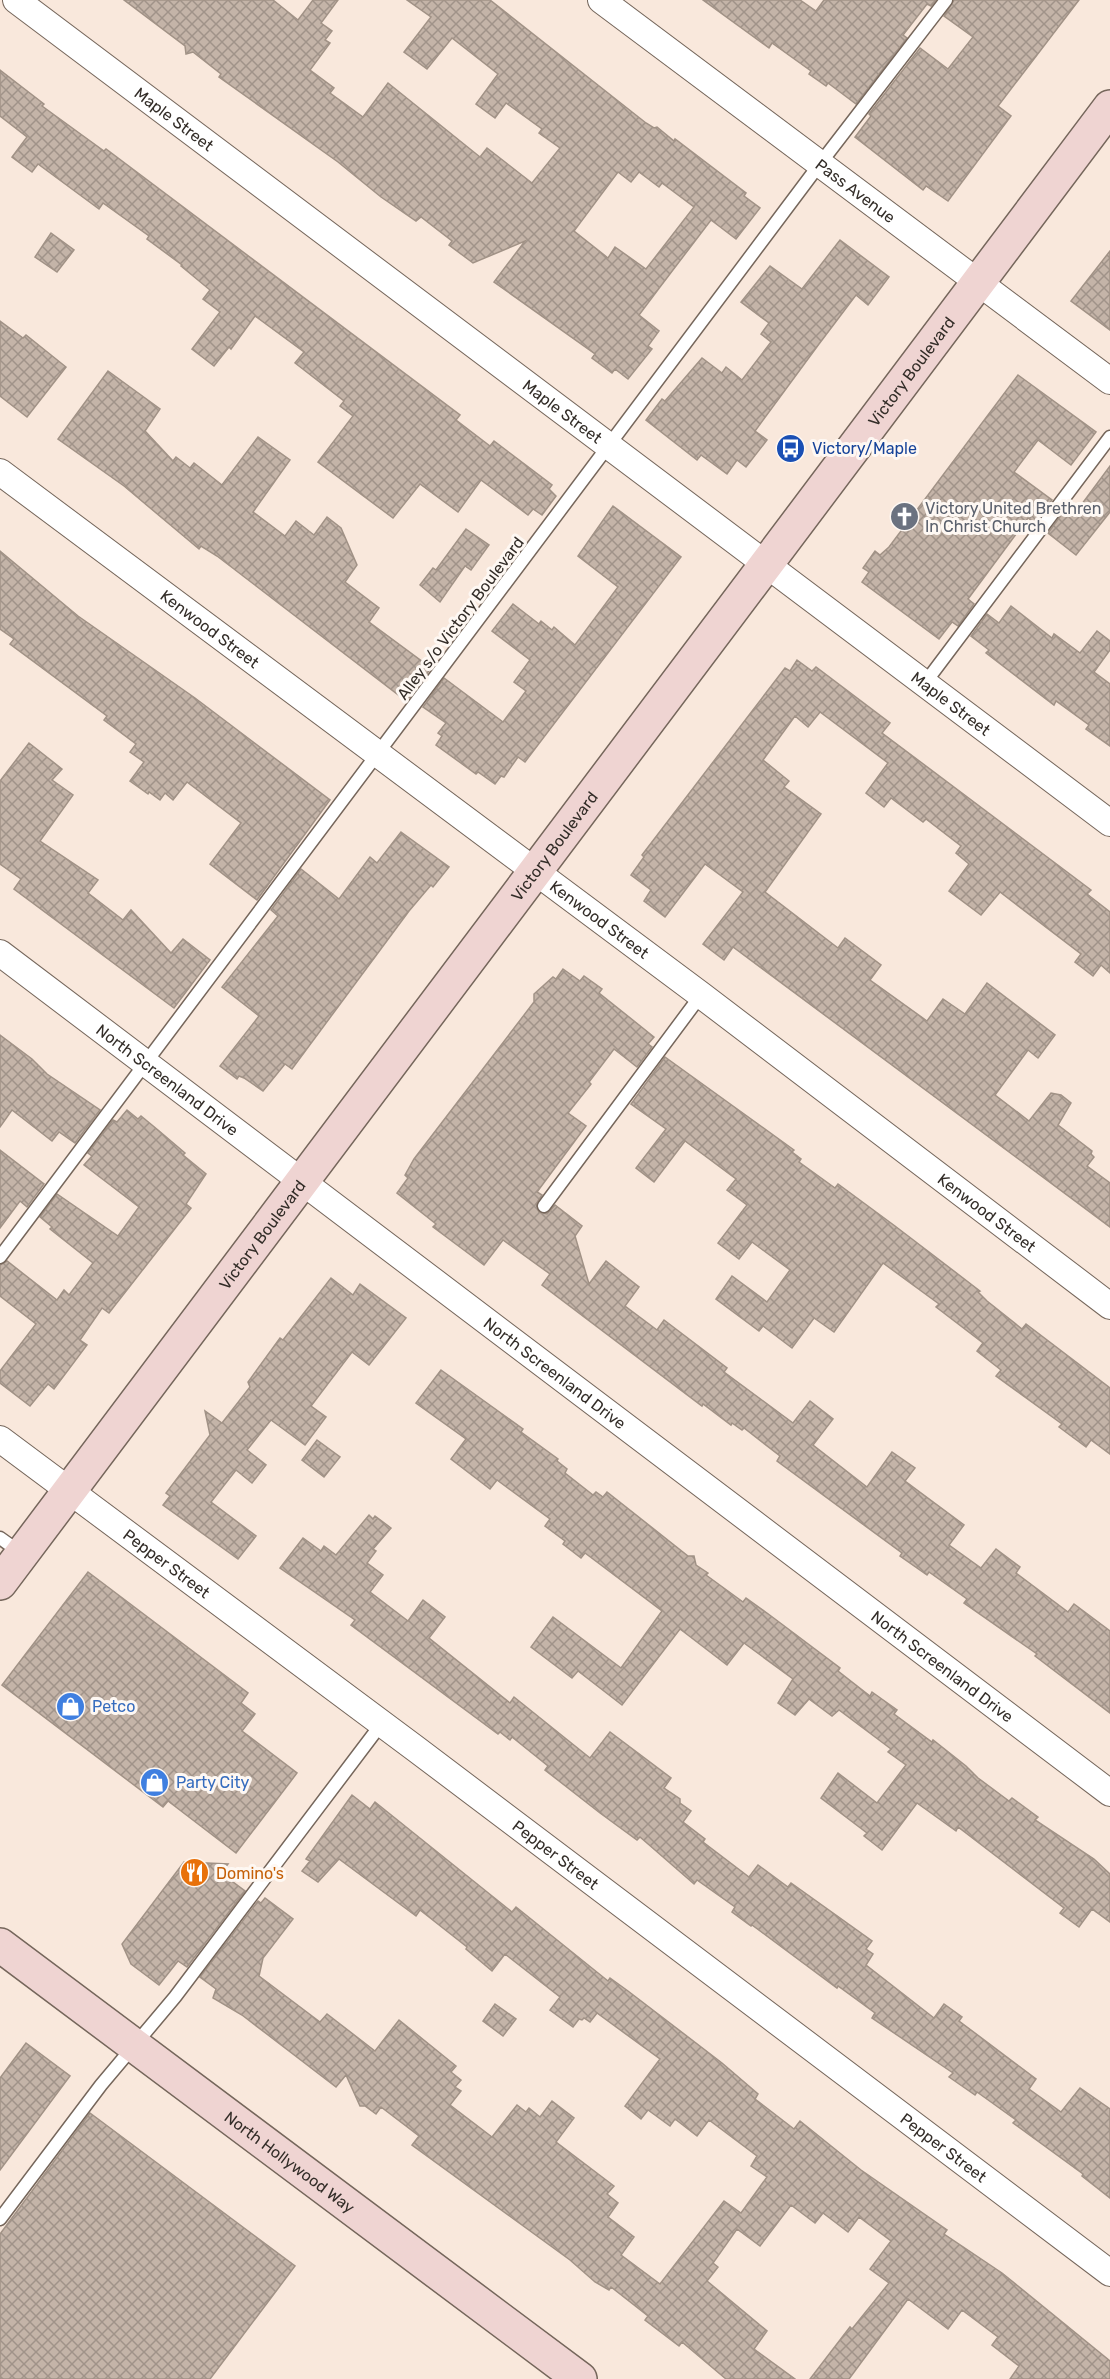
<svg xmlns="http://www.w3.org/2000/svg" width="1110" height="2379" font-family="Rubik,sans-serif">
  <style>
    .building { fill: url(#building-cross-hatch); stroke: #a19286; stroke-width: 1.5; fill-rule: evenodd }
    .lines { fill: none; stroke-linecap: round; stroke-linejoin: round }
    .lane-casing { stroke: #75665b; stroke-width: 15 }
    .street-casing { stroke: #75665b; stroke-width: 28 }
    .secondary-casing { stroke: #75665b; stroke-width: 36 }
    .lane { stroke: #fff; stroke-width: 12 }
    .street { stroke: #fff; stroke-width: 26 }
    .secondary { stroke: #efd4d2; stroke-width: 33 }
    .labels { text-anchor: middle; stroke-width: 6; stroke-linejoin: round; paint-order: stroke }
    .street-label { font-size: 16px; fill: #332d28; stroke: #fef8f3 }
    .transit-label { font-size: 16px; fill: #164399; stroke: #fef8f3; text-anchor: start }
    .worship-label { font-size: 16px; fill: #5b616d; stroke: #fef8f3; text-anchor: start }
    .shop-label { font-size: 16px; fill: #366cbe; stroke: #fef8f3; text-anchor: start }
    .food-label { font-size: 16px; fill: #c56008; stroke: #fef8f3; text-anchor: start }
  </style>
  <defs>
    <pattern id="building-cross-hatch" width="8" height="8" patternUnits="userSpaceOnUse" patternTransform="scale(1.5)"><rect width="8" height="8" fill="#c4b4a8"/><path d="M0 0l8 8M0 8l8-8" fill="none" stroke="#a09389"/></pattern>
  </defs>
  <rect width="100%" height="100%" fill="#f9e8dc"/>
  <g class="building">
    <path d="M 124,0 L 273,0 L 298,20 L 313,0 L 338,0 L 321,23 L 332,31 L 325,40 L 330,43 L 310,70 L 334,88 L 330,93 L 363,117 L 388,83 L 480,157 L 487,148 L 532,183 L 560,148 L 539,133 L 542,129 L 506,103 L 495,118 L 476,104 L 498,74 L 452,38 L 427,69 L 404,52 L 431,17 L 407,0 L 490,0 L 646,123 L 654,128 L 657,127 L 674,141 L 675,139 L 746,193 L 744,196 L 760,208 L 736,239 L 711,220 L 660,287 L 639,315 L 659,331 L 648,346 L 652,349 L 628,379 L 615,369 L 612,373 L 592,358 L 595,354 L 494,282 L 525,241 L 473,263 L 449,245 L 452,241 L 421,217 L 416,221 L 381,197 L 338,162 L 219,77 L 221,74 L 193,52 L 186,54 L 185,46 ZM 618,172 L 631,182 L 639,172 L 659,187 L 662,183 L 694,207 L 646,269 L 615,247 L 608,258 L 574,231 Z"/>
    <path d="M 703,0 L 800,0 L 816,11 L 824,0 L 936,0 L 931,6 L 927,4 L 903,35 L 907,38 L 856,104 L 828,83 L 826,86 L 809,74 L 811,71 L 772,43 L 769,48 Z"/>
    <path d="M 954,0 L 1079,0 L 998,106 L 1011,116 L 948,201 L 926,186 L 923,190 L 855,137 L 871,116 L 869,114 L 920,48 L 948,69 L 973,37 L 944,16 Z"/>
    <path d="M 0,70 L 44,104 L 42,106 L 104,151 L 106,149 L 460,415 L 456,420 L 490,446 L 494,441 L 552,485 L 549,489 L 556,496 L 542,515 L 533,509 L 528,515 L 481,480 L 458,512 L 420,484 L 393,518 L 318,462 L 353,416 L 340,406 L 344,401 L 295,363 L 304,352 L 255,316 L 231,349 L 229,347 L 214,366 L 192,349 L 220,312 L 203,299 L 210,290 L 181,266 L 182,265 L 147,239 L 149,236 L 103,203 L 99,209 L 38,164 L 32,172 L 12,157 L 27,137 L 0,116 Z"/>
    <path d="M 51,233 L 74,250 L 57,272 L 35,257 Z"/>
    <path d="M 840,240 L 889,277 L 868,305 L 856,295 L 819,344 L 755,431 L 767,440 L 746,467 L 737,460 L 727,474 L 701,455 L 697,460 L 646,420 L 662,399 L 665,401 L 702,358 L 722,373 L 726,367 L 742,380 L 771,342 L 761,334 L 769,323 L 741,302 L 770,266 L 802,289 Z"/>
    <path d="M 1110,251 L 1110,330 L 1071,301 Z"/>
    <path d="M 0,321 L 23,338 L 26,335 L 66,367 L 27,417 L 0,396 Z"/>
    <path d="M 108,371 L 160,409 L 145,431 L 173,461 L 176,457 L 190,468 L 194,463 L 222,485 L 258,437 L 290,460 L 253,512 L 285,536 L 296,521 L 314,535 L 327,517 L 341,528 L 357,565 L 345,582 L 379,608 L 369,622 L 431,668 L 410,697 L 405,700 L 217,556 L 201,546 L 199,549 L 124,486 L 58,439 Z"/>
    <path d="M 1018,375 L 1096,432 L 1071,465 L 1038,440 L 1014,472 L 1052,500 L 1035,523 L 1028,518 L 968,599 L 974,604 L 958,626 L 952,622 L 939,639 L 862,582 L 869,572 L 863,568 L 875,551 L 880,555 L 889,547 Z"/>
    <path d="M 1110,466 L 1110,512 L 1076,555 L 1048,533 L 1065,510 L 1073,516 Z"/>
    <path d="M 613,506 L 681,557 L 525,762 L 518,757 L 504,777 L 501,776 L 495,784 L 478,772 L 476,774 L 436,745 L 442,736 L 438,733 L 446,723 L 423,707 L 444,678 L 503,722 L 526,691 L 514,682 L 530,660 L 492,631 L 513,604 L 539,624 L 541,621 L 552,630 L 554,627 L 575,645 L 618,587 L 578,556 Z"/>
    <path d="M 466,529 L 489,545 L 471,570 L 465,566 L 440,602 L 420,585 L 433,568 L 436,570 Z"/>
    <path d="M 0,551 L 78,616 L 195,698 L 330,800 L 257,900 L 210,864 L 241,823 L 187,782 L 173,800 L 165,793 L 160,800 L 149,792 L 148,794 L 130,781 L 144,762 L 130,752 L 136,744 L 104,720 L 107,716 L 10,644 L 14,639 L 0,629 Z"/>
    <path d="M 1011,606 L 1052,638 L 1054,634 L 1080,653 L 1097,631 L 1110,641 L 1110,650 L 1094,672 L 1110,684 L 1110,746 L 1086,729 L 1089,725 L 1056,701 L 1054,705 L 986,653 L 989,650 L 971,636 L 987,614 L 999,623 Z"/>
    <path d="M 797,660 L 812,671 L 816,667 L 890,723 L 882,733 L 1091,890 L 1087,894 L 1110,912 L 1110,973 L 1101,965 L 1093,976 L 1075,962 L 1081,954 L 1000,892 L 981,915 L 949,891 L 969,864 L 956,853 L 961,846 L 926,819 L 923,822 L 891,798 L 884,807 L 866,793 L 888,763 L 820,712 L 808,727 L 795,716 L 763,760 L 789,781 L 784,787 L 821,814 L 765,892 L 838,948 L 845,938 L 881,965 L 870,980 L 927,1021 L 943,999 L 965,1014 L 987,983 L 1055,1035 L 1038,1058 L 1028,1050 L 995,1095 L 1029,1121 L 1051,1093 L 1061,1095 L 1071,1103 L 1058,1125 L 1092,1151 L 1091,1154 L 1094,1157 L 1087,1166 L 1110,1183 L 1110,1227 L 733,947 L 724,960 L 703,944 L 743,892 L 705,864 L 665,917 L 644,901 L 651,890 L 631,875 L 644,857 L 642,855 L 785,668 L 790,671 Z"/>
    <path d="M 29,743 L 62,769 L 52,780 L 73,795 L 40,841 L 98,880 L 88,893 L 123,920 L 131,910 L 171,953 L 183,939 L 210,960 L 174,1008 L 14,889 L 21,879 L 0,864 L 0,781 Z"/>
    <path d="M 401,832 L 449,867 L 433,887 L 431,885 L 409,911 L 292,1069 L 285,1064 L 263,1091 L 244,1078 L 239,1076 L 237,1079 L 220,1066 L 259,1016 L 222,987 L 278,916 L 271,910 L 301,869 L 339,899 L 370,857 L 377,863 Z"/>
    <path d="M 563,969 L 580,981 L 584,976 L 602,989 L 599,993 L 654,1037 L 648,1044 L 652,1047 L 637,1067 L 614,1049 L 589,1082 L 591,1084 L 568,1113 L 586,1126 L 537,1192 L 542,1195 L 536,1204 L 539,1212 L 547,1214 L 555,1205 L 582,1226 L 575,1236 L 589,1284 L 606,1261 L 639,1287 L 625,1306 L 657,1330 L 664,1320 L 727,1368 L 724,1372 L 793,1423 L 810,1401 L 833,1419 L 813,1445 L 867,1487 L 892,1452 L 915,1468 L 905,1481 L 964,1525 L 949,1545 L 981,1568 L 996,1549 L 1020,1567 L 1016,1573 L 1068,1612 L 1074,1604 L 1110,1631 L 1110,1713 L 1035,1656 L 1037,1654 L 964,1603 L 967,1599 L 929,1572 L 927,1575 L 900,1556 L 902,1553 L 777,1461 L 780,1456 L 744,1428 L 742,1430 L 732,1423 L 731,1425 L 703,1404 L 702,1406 L 542,1285 L 550,1274 L 503,1240 L 484,1265 L 433,1227 L 436,1224 L 397,1193 L 408,1178 L 405,1175 L 414,1159 L 534,1002 L 534,994 L 553,977 L 556,979 Z"/>
    <path d="M 0,1035 L 32,1059 L 47,1074 L 100,1110 L 75,1143 L 59,1132 L 52,1141 L 12,1110 L 0,1127 Z"/>
    <path d="M 665,1057 L 794,1150 L 792,1152 L 801,1159 L 799,1162 L 835,1188 L 838,1184 L 895,1226 L 980,1291 L 978,1292 L 987,1301 L 1022,1329 L 1026,1324 L 1110,1388 L 1110,1454 L 1091,1440 L 1086,1447 L 1059,1427 L 1062,1424 L 996,1376 L 1001,1370 L 977,1351 L 983,1343 L 936,1307 L 939,1304 L 883,1263 L 834,1332 L 814,1318 L 792,1348 L 763,1326 L 759,1331 L 716,1299 L 732,1276 L 767,1302 L 790,1270 L 752,1242 L 739,1259 L 718,1243 L 747,1205 L 727,1190 L 736,1179 L 685,1141 L 654,1182 L 636,1168 L 666,1129 L 631,1104 Z"/>
    <path d="M 127,1110 L 138,1119 L 141,1116 L 158,1130 L 185,1153 L 183,1155 L 206,1174 L 186,1204 L 191,1208 L 109,1313 L 102,1308 L 80,1340 L 87,1345 L 54,1389 L 48,1384 L 30,1406 L 0,1383 L 0,1371 L 36,1324 L 0,1296 L 0,1265 L 7,1261 L 57,1300 L 64,1290 L 69,1295 L 93,1263 L 50,1229 L 52,1227 L 40,1217 L 57,1194 L 118,1236 L 139,1207 L 84,1165 L 92,1156 L 88,1153 L 113,1120 L 117,1122 Z"/>
    <path d="M 0,1150 L 44,1184 L 27,1207 L 20,1201 L 0,1228 Z"/>
    <path d="M 331,1278 L 353,1295 L 360,1284 L 406,1318 L 369,1365 L 352,1352 L 311,1406 L 326,1417 L 305,1445 L 271,1420 L 247,1450 L 266,1465 L 252,1483 L 236,1470 L 211,1502 L 256,1536 L 238,1559 L 163,1505 L 170,1496 L 166,1493 L 210,1435 L 205,1411 L 222,1423 L 250,1387 L 248,1382 L 280,1338 L 283,1340 Z"/>
    <path d="M 441,1370 L 523,1429 L 521,1432 L 558,1459 L 557,1461 L 567,1469 L 565,1473 L 593,1495 L 596,1492 L 603,1497 L 607,1492 L 688,1556 L 694,1556 L 696,1565 L 708,1573 L 706,1575 L 743,1602 L 746,1598 L 771,1616 L 840,1668 L 838,1671 L 870,1696 L 872,1692 L 897,1710 L 894,1714 L 932,1742 L 933,1740 L 966,1766 L 978,1778 L 1009,1801 L 1012,1798 L 1038,1817 L 1035,1820 L 1094,1859 L 1110,1874 L 1110,1922 L 1092,1909 L 1079,1927 L 1060,1913 L 1064,1908 L 958,1827 L 956,1831 L 917,1803 L 882,1850 L 864,1836 L 867,1833 L 821,1798 L 838,1773 L 877,1803 L 906,1765 L 888,1752 L 891,1749 L 839,1710 L 832,1716 L 809,1699 L 795,1715 L 778,1703 L 793,1679 L 744,1643 L 727,1665 L 680,1629 L 622,1705 L 578,1671 L 572,1678 L 531,1647 L 553,1617 L 621,1668 L 662,1611 L 585,1553 L 581,1558 L 563,1544 L 565,1541 L 545,1526 L 550,1519 L 497,1480 L 490,1489 L 451,1459 L 466,1439 L 416,1403 Z"/>
    <path d="M 317,1440 L 340,1457 L 324,1477 L 302,1460 Z"/>
    <path d="M 369,1515 L 373,1519 L 375,1516 L 391,1528 L 373,1549 L 376,1551 L 367,1563 L 383,1575 L 370,1592 L 408,1621 L 423,1600 L 445,1617 L 429,1638 L 510,1703 L 514,1697 L 590,1758 L 610,1732 L 671,1778 L 664,1788 L 680,1799 L 680,1803 L 691,1811 L 683,1822 L 705,1839 L 703,1842 L 749,1877 L 758,1865 L 788,1887 L 791,1883 L 872,1941 L 866,1949 L 873,1954 L 866,1965 L 934,2018 L 944,2004 L 962,2017 L 959,2021 L 1036,2079 L 1029,2089 L 1061,2112 L 1080,2088 L 1110,2109 L 1110,2198 L 1082,2176 L 1083,2174 L 1013,2123 L 1016,2120 L 977,2092 L 975,2095 L 949,2077 L 953,2073 L 872,2018 L 875,2013 L 838,1986 L 837,1988 L 752,1925 L 751,1926 L 732,1912 L 735,1907 L 697,1880 L 694,1884 L 640,1837 L 637,1840 L 600,1813 L 545,1770 L 548,1766 L 512,1737 L 510,1740 L 500,1732 L 498,1734 L 351,1625 L 355,1620 L 280,1568 L 303,1538 L 321,1551 L 324,1546 L 336,1555 Z"/>
    <path d="M 88,1572 L 248,1693 L 241,1703 L 255,1714 L 242,1731 L 297,1773 L 236,1853 L 168,1801 L 163,1807 L 2,1685 Z"/>
    <path d="M 352,1795 L 370,1809 L 375,1802 L 512,1912 L 516,1907 L 608,1981 L 610,1978 L 628,1991 L 722,2063 L 758,2094 L 755,2099 L 794,2129 L 800,2121 L 861,2170 L 947,2230 L 944,2234 L 1002,2273 L 1110,2361 L 1110,2379 L 1010,2379 L 1019,2366 L 992,2345 L 998,2337 L 962,2310 L 948,2329 L 908,2299 L 849,2379 L 810,2379 L 850,2327 L 852,2329 L 889,2283 L 870,2269 L 891,2241 L 859,2217 L 848,2232 L 823,2213 L 815,2223 L 791,2205 L 760,2246 L 737,2229 L 713,2263 L 718,2267 L 707,2281 L 767,2331 L 754,2349 L 795,2379 L 726,2379 L 682,2342 L 679,2346 L 645,2320 L 648,2316 L 611,2287 L 609,2290 L 595,2282 L 570,2260 L 412,2145 L 419,2136 L 381,2107 L 376,2114 L 365,2106 L 360,2106 L 346,2075 L 336,2087 L 242,2015 L 213,1998 L 216,1989 L 200,1977 L 258,1901 L 261,1903 L 265,1898 L 293,1919 L 263,1958 L 259,1976 L 320,2022 L 327,2014 L 375,2051 L 399,2020 L 456,2066 L 451,2072 L 461,2080 L 455,2087 L 461,2091 L 450,2105 L 492,2137 L 517,2105 L 526,2112 L 529,2108 L 540,2117 L 552,2101 L 574,2118 L 556,2142 L 614,2186 L 607,2194 L 618,2203 L 608,2217 L 634,2237 L 621,2255 L 660,2284 L 724,2201 L 741,2213 L 767,2177 L 751,2166 L 757,2156 L 709,2120 L 697,2136 L 675,2119 L 670,2126 L 648,2110 L 641,2119 L 625,2106 L 660,2059 L 597,2013 L 590,2022 L 584,2018 L 582,2020 L 579,2019 L 573,2027 L 550,2010 L 560,1997 L 505,1954 L 492,1971 L 466,1949 L 467,1947 L 420,1910 L 416,1916 L 339,1859 L 318,1882 L 302,1871 L 310,1861 L 306,1859 Z"/>
    <path d="M 184,1862 L 228,1864 L 221,1873 L 245,1891 L 187,1967 L 178,1961 L 159,1985 L 131,1964 L 122,1944 Z"/>
    <path d="M 495,2004 L 516,2019 L 503,2036 L 483,2021 Z"/>
    <path d="M 26,2043 L 70,2076 L 0,2170 L 0,2078 Z"/>
    <path d="M 90,2113 L 295,2266 L 210,2379 L 0,2379 L 0,2234 Z"/>
  </g>
  <g class="lines">
    <defs>
      <g id="lane">
        <path d="M 925,683 L 1110,437"/>
        <path d="M 544,1206 L 701,995"/>
        <path d="M 0,1257 L 819,165 L 946,0"/>
        <path d="M 0,1538 L 21,1553"/>
        <path d="M 0,2219 L 101,2085 L 175,1997 L 382,1723"/>
      </g>
      <g id="street">
        <path id="s1" d="M 16,0 L 1110,823"/>
        <path id="s2" d="M 601,0 L 1110,381"/>
        <path id="s3" d="M 0,472 L 701,995 L 1110,1306"/>
        <path id="s4" d="M 0,953 L 1110,1793"/>
        <path id="s5" d="M 0,1439 L 416,1749 L 1110,2273"/>
      </g>
      <g id="secondary">
        <path id="s6" d="M 0,1583 L 1110,107"/>
        <path id="s7" d="M 0,1945 L 580,2379"/>
      </g>
    </defs>
    <use href="#lane" class="lane-casing"/>
    <use href="#street" class="street-casing"/>
    <use href="#secondary" class="secondary-casing"/>
    <use href="#lane" class="lane"/>
    <use href="#street" class="street"/>
    <use href="#secondary" class="secondary"/>
  </g>
  <defs>
    <symbol id="bus-disc" viewBox="-11 -11 22 22"><circle r="9.5" fill="#1a4fb4" stroke="#fef8f3"/><path d="M-5-6H5V4H4V6H2V4H-2V6H-4V4H-5ZM-3.5-4V0h7V-4ZM-3.5 1.2v1.5H-2V1.2ZM2 1.2v1.5H3.5V1.2Z" fill="#fff"/></symbol>
    <symbol id="church-disc" viewBox="-11 -11 22 22"><circle r="9.5" fill="#6b7280" stroke="#fef8f3"/><path d="M-1.2-6h2.4v3.5h3.3v2.4h-3.3V6h-2.4V-.1h-3.3v-2.4h3.3Z" fill="#fff"/></symbol>
    <symbol id="shop-disc" viewBox="-11 -11 22 22"><circle r="9.5" fill="#3f7fe0" stroke="#fef8f3"/><path d="M-5-2.5h2.3a2.7 3.5 0 0 1 5.4 0H5L5.5 6h-11ZM-1.5-2.5h3a1.5 2.3 0 0 0-3 0Z" fill="#fff"/></symbol>
    <symbol id="restaurant-disc" viewBox="-11 -11 22 22"><circle r="9.5" fill="#e8710a" stroke="#fef8f3"/><path d="M-5-6h1v4h1v-4h1v4h1v-4h1v5L-1.5 .5V6h-2V.5L-5-1ZM5-6V6H3V1.5H1.5Q1.5-4 5-6Z" fill="#fff"/></symbol>
  </defs>
  <g fill-rule="evenodd">
    <use href="#bus-disc" x="774" y="432" width="33" height="33"/>
    <use href="#church-disc" x="888" y="500" width="33" height="33"/>
    <use href="#shop-disc" x="54" y="1690" width="33" height="33"/>
    <use href="#shop-disc" x="138" y="1766" width="33" height="33"/>
    <use href="#restaurant-disc" x="178" y="1856" width="33" height="33"/>
  </g>
  <g class="labels">
    <g class="street-label">
      <text dy="6" stroke="none"><textPath href="#s1" startOffset="198">Maple Street</textPath></text>
      <text dy="6" stroke="none"><textPath href="#s2" startOffset="318">Pass Avenue</textPath></text>
      <text dy="6" stroke="none"><textPath href="#s6" startOffset="1516">Victory Boulevard</textPath></text>
      <text dy="6" stroke="none"><textPath href="#s1" startOffset="684">Maple Street</textPath></text>
      <text transform="translate(460 618) rotate(-53)" y="6">Alley s/o Victory Boulevard</text>
      <text dy="6" stroke="none"><textPath href="#s3" startOffset="262">Kenwood Street</textPath></text>
      <text dy="6" stroke="none"><textPath href="#s1" startOffset="1170">Maple Street</textPath></text>
      <text dy="6" stroke="none"><textPath href="#s6" startOffset="922">Victory Boulevard</textPath></text>
      <text dy="6" stroke="none"><textPath href="#s3" startOffset="748">Kenwood Street</textPath></text>
      <text dy="6" stroke="none"><textPath href="#s4" startOffset="210">North Screenland Drive</textPath></text>
      <text dy="6" stroke="none"><textPath href="#s3" startOffset="1234">Kenwood Street</textPath></text>
      <text dy="6" stroke="none"><textPath href="#s6" startOffset="436">Victory Boulevard</textPath></text>
      <text dy="6" stroke="none"><textPath href="#s4" startOffset="696">North Screenland Drive</textPath></text>
      <text dy="6" stroke="none"><textPath href="#s5" startOffset="208">Pepper Street</textPath></text>
      <text dy="6" stroke="none"><textPath href="#s4" startOffset="1182">North Screenland Drive</textPath></text>
      <text dy="6" stroke="none"><textPath href="#s5" startOffset="694">Pepper Street</textPath></text>
      <text dy="6" stroke="none"><textPath href="#s5" startOffset="1180">Pepper Street</textPath></text>
      <text dy="6" stroke="none"><textPath href="#s7" startOffset="362">North Hollywood Way</textPath></text>
    </g>
    <g class="transit-label">
      <text x="812" y="454">Victory/Maple</text>
    </g>
    <g class="worship-label">
      <text x="925" y="514">Victory United Brethren<tspan x="925" dy="18">In Christ Church</tspan></text>
    </g>
    <g class="shop-label">
      <text x="92" y="1712">Petco</text>
      <text x="176" y="1788">Party City</text>
    </g>
    <g class="food-label">
      <text x="216" y="1879">Domino's</text>
    </g>
  </g>
</svg>
